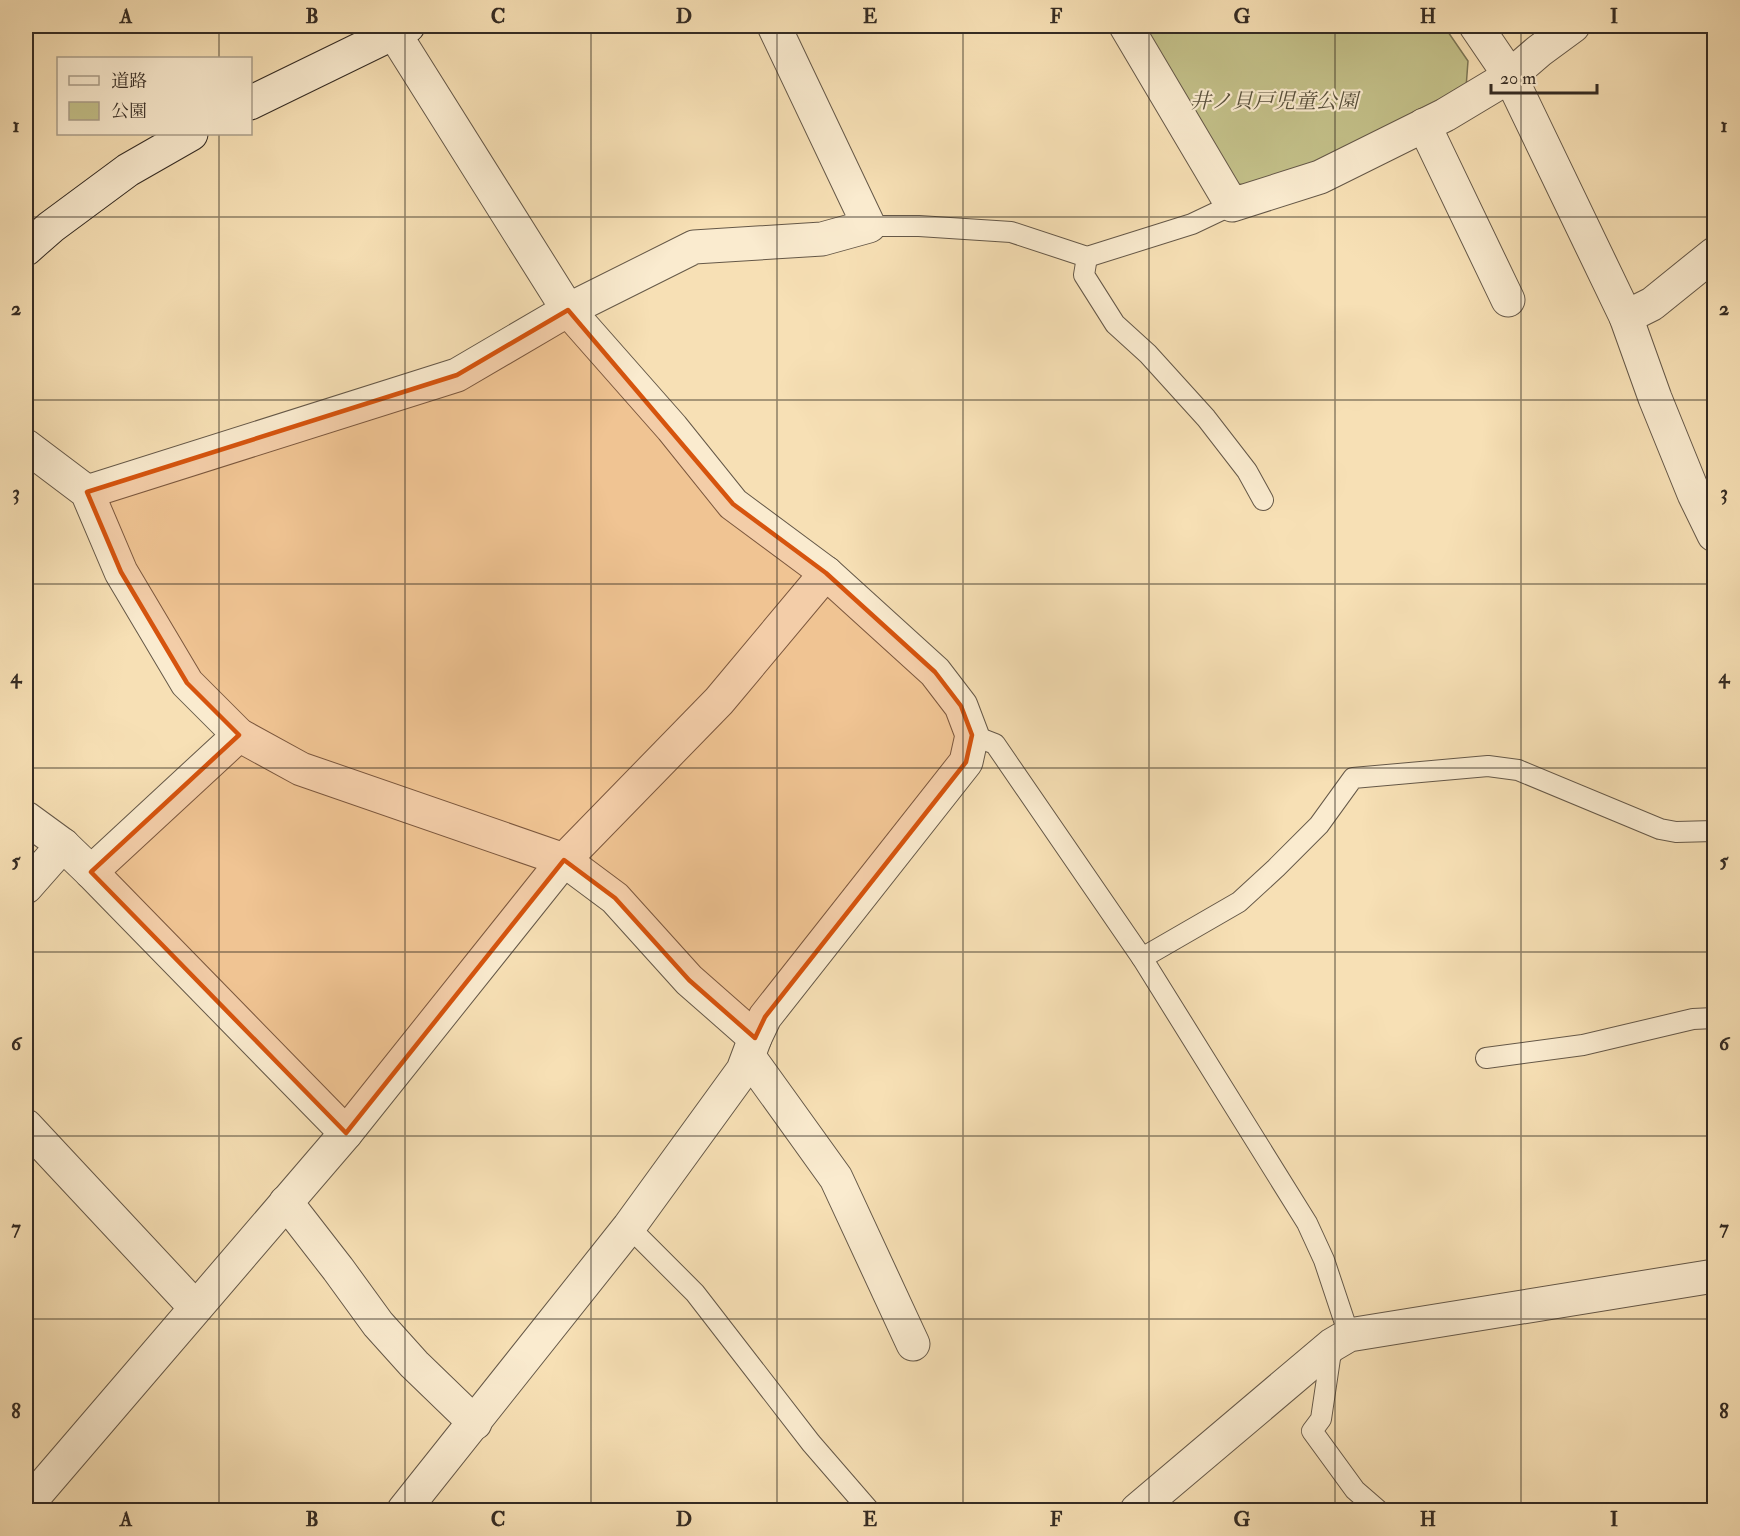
<svg xmlns="http://www.w3.org/2000/svg" width="1740" height="1536" font-family="'IM FELL Double Pica','Noto Serif JP',serif">
  <style>
    .green { fill: #c3c089; stroke: #7c7656; stroke-width: 1.5 }
    .lines { fill: none; stroke-linecap: round; stroke-linejoin: round }
    .lane-casing { stroke: #655848; stroke-width: 22 }
    .street-casing { stroke: #655848; stroke-width: 35 }
    .secondary-casing { stroke: #342b23; stroke-width: 35 }
    .lane { stroke: #faebcf; stroke-width: 20 }
    .street { stroke: #faebcf; stroke-width: 33 }
    .secondary { stroke: #faebcf; stroke-width: 33 }
    .marked { fill: #d6540e; fill-opacity: 0.2; stroke: #d6540e; stroke-width: 4.5; stroke-linejoin: round }
    .grid { fill: none; stroke: #342b23; stroke-width: 1.5; stroke-opacity: 0.55 }
    .labels { text-anchor: middle; stroke-width: 4.5; stroke-linejoin: round; paint-order: stroke }
    .park-label { font-size: 21px; font-style: italic; fill: #58503c; stroke: #faebcf }
    .neatline { fill: none; stroke: #342b23; stroke-width: 2 }
    .grid-label { font-size: 20px; text-anchor: middle; font-weight: bold; fill: #342b23 }
  </style>
  <rect width="100%" height="100%" fill="#f7e0b5"/>
  <filter id="stains"><feTurbulence type="fractalNoise" baseFrequency=".00333" numOctaves="4"/><feColorMatrix values="0 0 0 0 .2 0 0 0 0 .09 0 0 0 0 .02 0 0 0 .5 -.17"/></filter>
  <radialGradient id="worn" r=".72"><stop offset=".6" stop-color="#630" stop-opacity="0"/><stop offset="1" stop-color="#630" stop-opacity=".3"/></radialGradient>
  <path class="green" d="M 1140,26 L 1444,26 L 1468,61 L 1466,88 L 1288,177 L 1254,186 L 1238,184 Z"/>
  <g class="lines">
    <defs>
      <g id="lane">
        <path d="M 869,226 L 919,226 L 1011,232 L 1087,257 L 1192,224 L 1232,205"/>
        <path d="M 1087,257 L 1084,275 L 1115,324 L 1148,354 L 1206,418 L 1247,471 L 1263,500"/>
        <path d="M 972,735 L 995,744 L 1142,958 L 1307,1223 L 1324,1260 L 1349,1335"/>
        <path d="M 1142,958 L 1239,902 L 1276,868 L 1319,825 L 1353,778 L 1488,766 L 1518,770 L 1660,829 L 1676,832 L 1714,831"/>
        <path d="M 1486,1058 L 1583,1045 L 1693,1019 L 1714,1018"/>
        <path d="M 629,1227 L 695,1293 L 811,1443 L 869,1510"/>
        <path d="M 1332,1345 L 1321,1419 L 1312,1431 L 1355,1490 L 1378,1510"/>
      </g>
      <g id="street">
        <path d="M 1126,26 L 1232,205 L 1320,177 L 1445,115 L 1510,76 L 1539,51 L 1573,26"/>
        <path d="M 1476,26 L 1510,76 L 1626,317 L 1655,398 L 1694,494 L 1714,535"/>
        <path d="M 394,33 L 568,310 L 672,428 L 733,504 L 826,573 L 935,672 L 961,706 L 972,735 L 966,762 L 765,1017 L 755,1038 L 743,1070 L 629,1227 L 404,1510"/>
        <path d="M 1424,125 L 1508,300"/>
        <path d="M 1626,317 L 1652,304 L 1714,254"/>
        <path d="M 26,446 L 87,492 L 121,572 L 187,683 L 239,735 L 301,769 L 564,860 L 615,898 L 689,980 L 755,1038"/>
        <path d="M 87,492 L 457,375 L 568,310 L 694,247 L 822,239 L 869,226 L 774,26"/>
        <path d="M 26,818 L 63,845 L 91,872 L 346,1133"/>
        <path d="M 91,872 L 239,735"/>
        <path d="M 26,887 L 63,845"/>
        <path d="M 749,1057 L 836,1178 L 913,1344"/>
        <path d="M 26,1126 L 195,1307"/>
        <path d="M 286,1202 L 338,1269 L 378,1324 L 414,1364 L 475,1423"/>
        <path d="M 26,1506 L 346,1133 L 564,860 L 719,701 L 826,573"/>
        <path d="M 1137,1510 L 1332,1345 L 1349,1335 L 1714,1276"/>
      </g>
      <g id="secondary">
        <path d="M 250,103 L 408,26"/>
        <path d="M 26,249 L 51,227 L 128,170 L 191,134"/>
      </g>
    </defs>
    <use href="#lane" class="lane-casing"/>
    <use href="#street" class="street-casing"/>
    <use href="#secondary" class="secondary-casing"/>
    <use href="#lane" class="lane"/>
    <use href="#street" class="street"/>
    <use href="#secondary" class="secondary"/>
  </g>
  <path class="marked" d="M 568,310 L 733,504 L 826,573 L 935,672 L 961,706 L 972,735 L 966,762 L 765,1017 L 755,1038 L 689,980 L 615,898 L 564,860 L 346,1133 L 91,872 L 239,735 L 187,683 L 121,572 L 87,492 L 457,375 Z"/>
  <path class="grid" d="M 219,26 L 219,58M 405,26 L 405,1510M 591,26 L 591,1510M 777,26 L 777,1510M 963,26 L 963,1510M 1149,26 L 1149,1510M 1335,26 L 1335,1510M 1521,26 L 1521,1510M 219,134 L 219,1510M 26,217 L 1714,217M 26,400 L 1714,400M 26,584 L 1714,584M 26,768 L 1714,768M 26,952 L 1714,952M 26,1136 L 1714,1136M 26,1319 L 1714,1319"/>
  <g class="labels">
    <g class="park-label">
      <text x="1274" y="108">井ノ貝戸児童公園</text>
    </g>
  </g>
  <rect width="1740" height="1536" fill="none" stroke="#f7e0b5" stroke-width="66"/>
  <rect x="57" y="57" width="195" height="78" fill="#faebcf" stroke="#ab9e8a" stroke-width="1.5"/>
  <rect x="69" y="76" width="30" height="9" fill="#faebcf" stroke="#ab9e8a" stroke-width="1.5"/>
  <text x="111" y="87" font-size="18" fill="#342b23">道路</text>
  <rect x="69" y="102" width="30" height="18" fill="#c3c089" stroke="#ab9e8a" stroke-width="1.5"/>
  <text x="111" y="117" font-size="18" fill="#342b23">公園</text>
  <path d="M1491 84v9h106v-9" fill="none" stroke="#342b23" stroke-width="3"/>
  <text x="1500" y="84" font-size="18" fill="#342b23" stroke="#faebcf" stroke-width="4.5" paint-order="stroke">20 m</text>
  <rect x="33" y="33" width="1674" height="1470" class="neatline"/>
  <g class="grid-label">
    <text x="126" y="23">A</text>
    <text x="312" y="23">B</text>
    <text x="498" y="23">C</text>
    <text x="684" y="23">D</text>
    <text x="870" y="23">E</text>
    <text x="1056" y="23">F</text>
    <text x="1242" y="23">G</text>
    <text x="1428" y="23">H</text>
    <text x="1614" y="23">I</text>
    <text x="16" y="132">1</text>
    <text x="1724" y="132">1</text>
    <text x="16" y="315">2</text>
    <text x="1724" y="315">2</text>
    <text x="16" y="499">3</text>
    <text x="1724" y="499">3</text>
    <text x="16" y="683">4</text>
    <text x="1724" y="683">4</text>
    <text x="16" y="867">5</text>
    <text x="1724" y="867">5</text>
    <text x="16" y="1050">6</text>
    <text x="1724" y="1050">6</text>
    <text x="16" y="1234">7</text>
    <text x="1724" y="1234">7</text>
    <text x="16" y="1418">8</text>
    <text x="1724" y="1418">8</text>
    <text x="126" y="1526">A</text>
    <text x="312" y="1526">B</text>
    <text x="498" y="1526">C</text>
    <text x="684" y="1526">D</text>
    <text x="870" y="1526">E</text>
    <text x="1056" y="1526">F</text>
    <text x="1242" y="1526">G</text>
    <text x="1428" y="1526">H</text>
    <text x="1614" y="1526">I</text>
  </g>
  <rect width="100%" height="100%" filter="url(#stains)"/>
  <rect width="100%" height="100%" fill="url(#worn)"/>
</svg>
